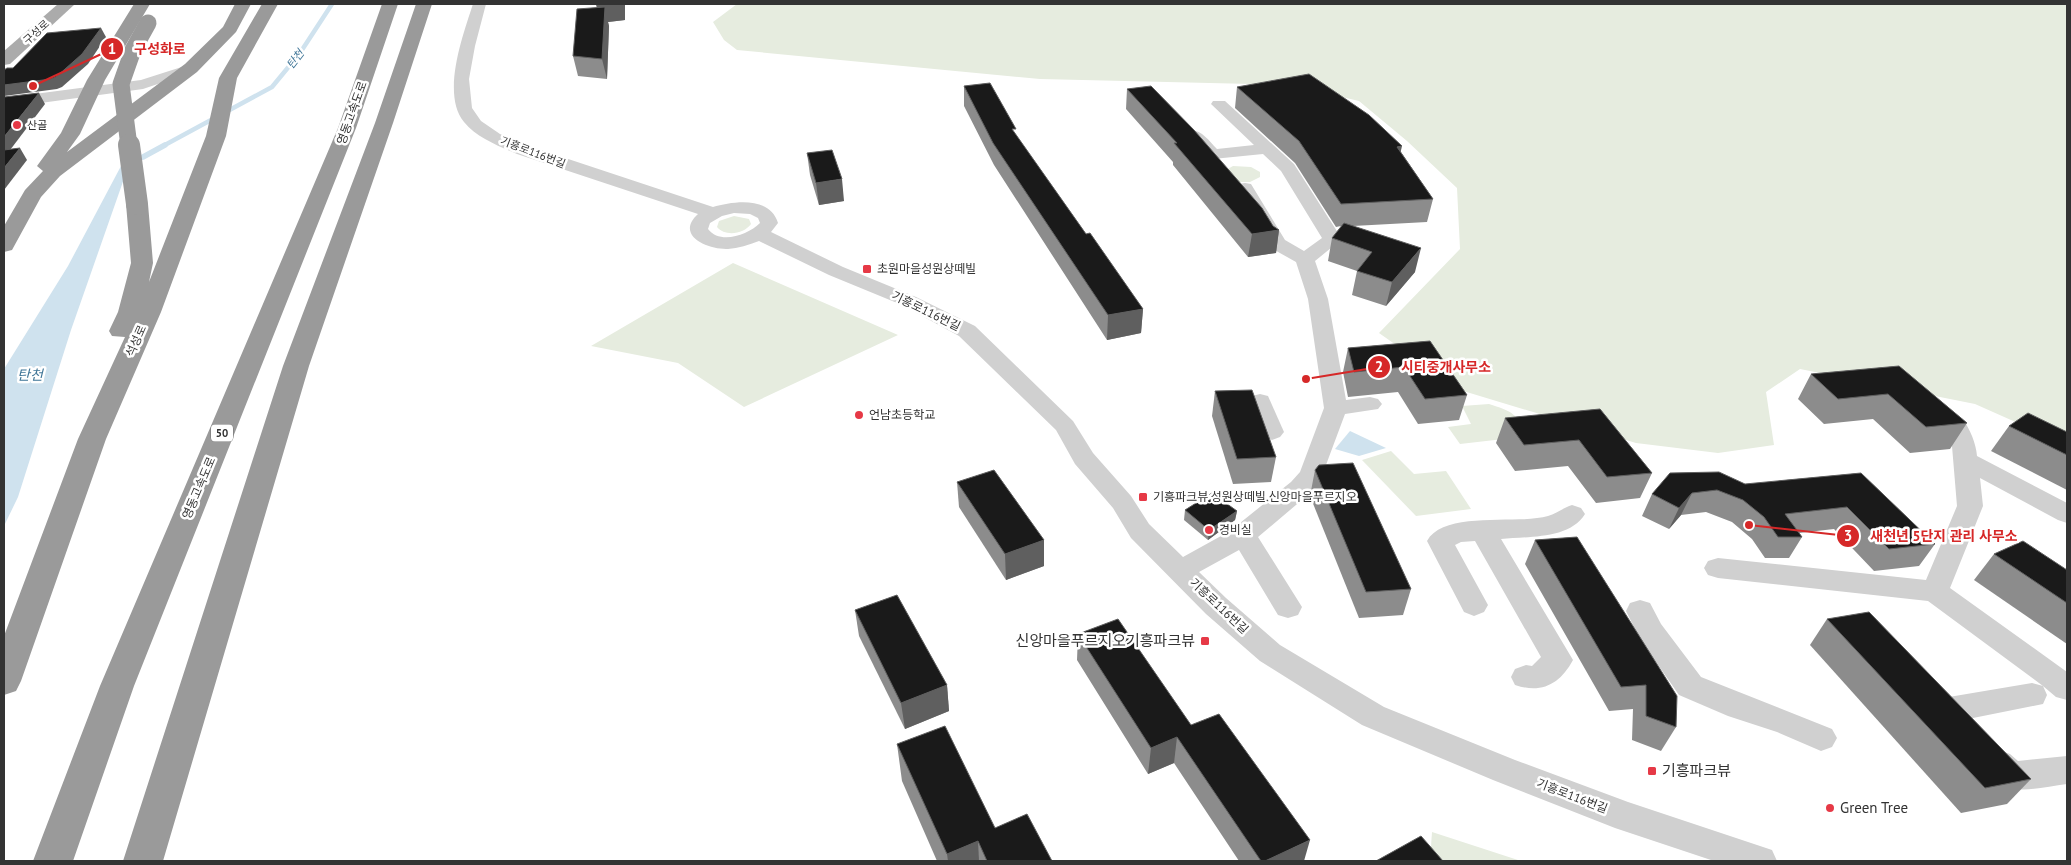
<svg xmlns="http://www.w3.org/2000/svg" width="2071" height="865" font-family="'PT Sans','Noto Sans KR',sans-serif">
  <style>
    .green { fill: #e6ecdf }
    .water { fill: #cfe2ee }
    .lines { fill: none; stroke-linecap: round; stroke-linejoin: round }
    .stream-far1 { stroke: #cfe2ee; stroke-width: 4.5 }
    .stream { stroke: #cfe2ee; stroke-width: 5.5 }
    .minor { fill: #d0d0d0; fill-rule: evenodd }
    .major { fill: #ababab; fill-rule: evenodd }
    .highway { fill: #9a9a9a; fill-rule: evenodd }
    .highway-bridge-far1 { stroke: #9a9a9a; stroke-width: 17 }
    .highway-bridge { stroke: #9a9a9a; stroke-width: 22 }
    .wall { fill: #8c8c8c }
    .shaded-wall { fill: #5f5f5f }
    .building { fill: #1a1a1a; stroke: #5f5f5f }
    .poi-dot { fill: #e63946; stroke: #fff; stroke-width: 2 }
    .labels { text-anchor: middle; stroke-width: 5; stroke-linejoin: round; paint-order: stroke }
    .far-street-label { font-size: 11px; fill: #333; stroke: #fff }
    .far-water-label { font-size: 11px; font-style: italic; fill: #3f7597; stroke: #fff }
    .far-poi-label { font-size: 11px; fill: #333; stroke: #fff; text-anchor: start }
    .shield { fill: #fff; stroke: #707070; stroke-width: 1 }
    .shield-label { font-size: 11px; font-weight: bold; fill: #333 }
    .street-label { font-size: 12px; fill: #333; stroke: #fff }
    .poi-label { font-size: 12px; fill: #333; stroke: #fff; text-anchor: start }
    .water-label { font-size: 14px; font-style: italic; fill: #3f7597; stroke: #fff }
    .near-poi-label { font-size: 15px; fill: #333; stroke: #fff; text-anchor: start }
    .leader { fill: none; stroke: #d62828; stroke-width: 2 }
    .callout-dot { fill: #d62828; stroke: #fff; stroke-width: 2 }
    .mark-label { font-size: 15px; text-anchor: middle; font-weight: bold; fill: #fff }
    .callout-label { font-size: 14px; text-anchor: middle; font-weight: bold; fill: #d62828; stroke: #fff; stroke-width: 5; stroke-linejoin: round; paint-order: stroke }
  </style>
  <rect width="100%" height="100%" fill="#fff"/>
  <g class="green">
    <path d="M 737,4 L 2067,4 L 2067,445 L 1975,404 L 1800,369 L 1766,392 L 1774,445 L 1718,453 L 1636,443 L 1460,390 L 1379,333 L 1460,249 L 1457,188 L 1407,141 L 1359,101 L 1325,93 L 1252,84 L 1040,79 L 737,50 L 724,40 L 713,22 Z"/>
    <path d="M 1233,166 L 1251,167 L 1260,172 L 1260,177 L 1250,182 L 1238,182 L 1226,170 Z"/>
    <path d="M 734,216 L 749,219 L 751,224 C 744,234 725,237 717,227 L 719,221 Z"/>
    <path d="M 733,263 L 898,335 L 744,407 L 678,363 L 591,346 Z"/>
    <path d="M 1489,404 C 1510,411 1521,413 1521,437 L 1460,444 L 1448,427 L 1471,424 L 1462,406 Z"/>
    <path d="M 1391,451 L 1414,474 L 1446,471 L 1471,509 L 1416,516 L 1362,460 Z"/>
    <path d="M 1432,832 L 1521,861 L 1430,861 Z"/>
  </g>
  <g class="water">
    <path d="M 151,152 L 126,173 L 71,330 L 18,497 L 4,526 L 4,369 L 68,266 L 121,166 Z"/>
    <path d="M 1350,431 L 1386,448 L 1359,456 L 1335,449 Z"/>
  </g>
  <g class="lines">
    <path class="stream-far1" d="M 163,146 L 272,87 L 300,53 L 332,4"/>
    <path class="stream" d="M 143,157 L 165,145"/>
    <g class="minor">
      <path d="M 473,4 L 486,4 L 475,46 L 469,79 L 472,108 L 481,121 L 500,134 L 529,146 L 713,207 C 734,201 770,196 778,223 L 771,232 L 843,267 L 916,297 L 975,326 L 1073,421 L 1093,453 L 1131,496 L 1149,524 L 1183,557 L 1230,531 L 1291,482 L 1300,472 L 1324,408 L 1308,299 L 1296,262 L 1271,248 L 1236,188 L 1239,184 L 1245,183 L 1251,184 L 1285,240 L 1304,251 L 1322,238 L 1281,171 L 1263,154 L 1213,159 L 1207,158 L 1186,137 L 1184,134 L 1186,131 C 1200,127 1208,140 1217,149 L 1254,145 L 1211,104 L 1213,101 L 1225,101 L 1294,164 L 1342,239 L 1315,261 L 1328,299 L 1346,400 L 1370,397 L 1378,399 L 1382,404 L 1378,409 L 1345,414 L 1320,481 L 1309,494 L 1258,537 L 1302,607 L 1298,615 L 1288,618 L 1278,615 L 1239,550 L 1199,572 L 1226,598 L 1280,645 L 1384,707 L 1515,760 L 1628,802 L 1772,850 L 1777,861 L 1714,861 L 1615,828 L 1493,780 L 1362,725 L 1260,661 L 1206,614 L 1131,538 L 1113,508 L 1075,464 L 1056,430 L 959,336 L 902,305 L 829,275 L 759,241 C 749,245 738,248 728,249 C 709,250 674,236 698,214 L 517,154 C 499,146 477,138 464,122 C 441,94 463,35 473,4 ZM 734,213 L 750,214 L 758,218 L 760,223 C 748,235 720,245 708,229 L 710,223 L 722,216 Z"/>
      <path d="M 191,64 L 196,65 L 198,68 L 196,71 L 143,89 L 4,108 L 4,98 L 141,80 Z"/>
      <path d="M 1260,394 L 1268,396 L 1284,432 L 1280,437 L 1272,440 L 1264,437 L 1249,401 L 1252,396 Z"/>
      <path d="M 1954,416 L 1962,418 C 1970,429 1976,443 1977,456 L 2067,503 L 2067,523 L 2058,520 L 1980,478 L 1983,506 L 1950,588 L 2067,672 L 2067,700 L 2056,697 L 2043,686 L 2047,695 L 2043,704 L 1968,719 L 1964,729 C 1946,735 1936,728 1928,711 L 1932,702 L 1943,698 L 2032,683 L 2043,686 L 1928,601 L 1718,578 L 1708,575 L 1704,568 L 1708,561 L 1718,558 L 1926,580 L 1957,506 L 1952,446 L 1942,423 L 1946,418 Z"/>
      <path d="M 1572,505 L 1581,508 L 1585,514 C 1569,540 1527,536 1501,539 L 1573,660 C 1560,684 1542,694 1515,685 L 1511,677 L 1515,669 L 1526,665 L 1532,666 L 1541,657 L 1475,541 L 1461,542 L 1455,545 L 1488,605 L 1484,612 L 1474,616 L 1464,612 L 1427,541 C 1444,510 1517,525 1548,516 C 1556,514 1563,508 1572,505 Z"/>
      <path d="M 1640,600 L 1650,603 L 1661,624 L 1701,677 L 1832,729 L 1837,738 L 1832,747 L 1821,751 L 1777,732 L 1728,716 L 1679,695 L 1640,639 L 1626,611 L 1630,603 Z"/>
      <path d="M 1999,750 L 2010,754 L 2018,761 L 2067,756 L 2067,784 C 2034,788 2001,801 1983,764 L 1988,754 Z"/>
    </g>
    <path class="major" d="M 58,4 L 75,4 L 10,64 L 4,65 L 4,51 Z"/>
    <g class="highway">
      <path d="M 134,4 L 150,4 L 105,80 L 80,134 L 67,152 L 185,64 L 223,27 L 235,4 L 251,4 L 236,32 L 197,72 L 60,176 L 41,197 L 12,250 L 4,252 L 4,226 L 25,190 L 43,171 L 37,166 L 61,133 L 87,80 Z"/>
      <path d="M 262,4 L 278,4 L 237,78 L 226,136 L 161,312 L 106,439 L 21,681 L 16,691 L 4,695 L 4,636 L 78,439 L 125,337 L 112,336 L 109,331 L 118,312 L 131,263 L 126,204 L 130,200 L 137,198 L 144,200 L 148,204 L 153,263 L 149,282 L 206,136 L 219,78 Z"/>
      <path d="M 382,4 L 398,4 L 356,128 L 134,686 L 73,861 L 33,861 L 100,686 L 338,128 Z"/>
      <path d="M 416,4 L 432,4 L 393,123 L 309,366 L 163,861 L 123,861 L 283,366 L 375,123 Z"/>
    </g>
    <path class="highway-bridge-far1" d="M 129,146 L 121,84 L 133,50 L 148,23"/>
    <path class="highway-bridge" d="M 129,145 L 137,204"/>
  </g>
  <g class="wall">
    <path d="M 596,4 L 625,4 L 625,20 L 608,22 L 609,26 L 607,79 L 578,76 L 573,56 L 597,8 Z"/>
    <path d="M 964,86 L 1016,135 L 1086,234 L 1143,309 L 1141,333 L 1107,340 L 994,165 L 964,106 Z"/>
    <path d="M 1237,87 L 1401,152 L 1433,199 L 1427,222 L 1353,226 L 1415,272 L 1386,306 L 1352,295 L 1357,271 L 1328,261 L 1332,238 L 1341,226 L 1336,227 L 1295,163 L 1235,108 Z"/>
    <path d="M 1127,89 L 1273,226 L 1279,230 L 1276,253 L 1248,257 L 1173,165 L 1173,162 L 1126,109 Z"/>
    <path d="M 807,153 L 844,201 L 819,205 L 810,175 Z"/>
    <path d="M 1430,341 L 1467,395 L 1459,420 L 1418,424 L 1398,392 L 1348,397 L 1343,372 L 1348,348 Z"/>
    <path d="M 1899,366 L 1967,423 L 1950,449 L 1910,453 L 1873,419 L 1824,424 L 1798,399 L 1811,374 Z"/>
    <path d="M 1215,391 L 1276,457 L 1271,482 L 1233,484 L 1212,416 Z"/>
    <path d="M 1600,409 L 1652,473 L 1640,498 L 1596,503 L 1568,466 L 1515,471 L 1496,443 L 1505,418 Z"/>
    <path d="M 2009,426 L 2067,432 L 2067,490 L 1991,451 Z"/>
    <path d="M 1315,470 L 1411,589 L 1403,615 L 1359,618 L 1310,496 Z"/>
    <path d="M 1861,473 L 1935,544 L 1919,566 L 1874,571 L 1834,529 L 1799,533 L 1802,537 L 1789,558 L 1765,558 L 1752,539 L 1732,522 L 1706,512 L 1681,515 L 1669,529 L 1642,516 L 1652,494 Z"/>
    <path d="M 957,482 L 1044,540 L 1044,566 L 1006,580 L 959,507 Z"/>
    <path d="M 1185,510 L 1237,511 L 1235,520 L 1208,540 L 1184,520 Z"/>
    <path d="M 1577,537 L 1676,727 L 1661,751 L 1632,740 L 1633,709 L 1609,711 L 1525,564 L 1535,540 Z"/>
    <path d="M 1994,554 L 2067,570 L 2067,644 L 1974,580 Z"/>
    <path d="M 855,610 L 947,685 L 949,711 L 905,729 L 859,636 Z"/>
    <path d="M 1827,619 L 2031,779 L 2007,804 L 1961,813 L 1810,645 Z"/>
    <path d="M 1078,634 L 1191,725 L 1304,861 L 1239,861 L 1174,763 L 1148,774 L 1077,660 Z"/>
    <path d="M 897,744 L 995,828 L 1052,861 L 937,861 L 902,781 Z"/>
  </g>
  <g class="shaded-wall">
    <path d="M 596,4 L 625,4 L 625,20 L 608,22 L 609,26 L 607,79 L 602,59 L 601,23 Z"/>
    <path d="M 101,28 L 106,37 L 88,64 L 62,87 L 57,89 L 4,96 L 4,85 Z"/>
    <path d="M 39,93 L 45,104 L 4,158 L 4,137 Z"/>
    <path d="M 1402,146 L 1397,168 L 1397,147 Z"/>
    <path d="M 20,148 L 27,160 L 4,190 L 4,168 Z"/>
    <path d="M 842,179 L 844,201 L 819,205 L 816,183 Z"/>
    <path d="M 1279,230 L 1276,253 L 1248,257 L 1252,234 Z"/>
    <path d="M 1421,248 L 1415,272 L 1386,306 L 1392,282 Z"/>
    <path d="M 1143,309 L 1141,333 L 1107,340 L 1108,315 Z"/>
    <path d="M 1692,493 L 1681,515 L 1669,529 L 1679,508 Z"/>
    <path d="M 1237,511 L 1235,520 L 1208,540 L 1209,530 Z"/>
    <path d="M 1044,540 L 1044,566 L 1006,580 L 1005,554 Z"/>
    <path d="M 947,685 L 949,711 L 905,729 L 901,703 Z"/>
    <path d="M 1177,737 L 1174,763 L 1148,774 L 1151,748 Z"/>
    <path d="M 1310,840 L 1304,861 L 1265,861 Z"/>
    <path d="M 978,841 L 979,861 L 948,861 L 947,854 Z"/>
  </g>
  <g class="building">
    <path d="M 605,7 L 602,59 L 573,56 L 577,9 Z"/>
    <path d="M 101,28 L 82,54 L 56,77 L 51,79 L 4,85 L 4,70 L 7,68 L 13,68 L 47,33 Z"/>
    <path d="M 1309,74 L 1369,115 L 1402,146 L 1397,147 L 1433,199 L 1341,204 L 1299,141 L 1237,87 Z"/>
    <path d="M 990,83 L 1016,129 L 1012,129 L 1086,234 L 1090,233 L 1143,309 L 1108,315 L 993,143 L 964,86 Z"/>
    <path d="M 1151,86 L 1194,130 L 1262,208 L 1273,226 L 1279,230 L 1252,234 L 1174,143 L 1177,143 L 1127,89 Z"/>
    <path d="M 39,93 L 4,137 L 4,97 Z"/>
    <path d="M 20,148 L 4,168 L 4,150 Z"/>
    <path d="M 832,150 L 842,179 L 816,183 L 807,153 Z"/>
    <path d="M 1344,223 L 1421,248 L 1392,282 L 1357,271 L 1372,252 L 1332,238 Z"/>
    <path d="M 1430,341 L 1467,395 L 1425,399 L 1404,367 L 1354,372 L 1348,348 Z"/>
    <path d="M 1899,366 L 1967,423 L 1926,427 L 1888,394 L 1838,399 L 1811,374 Z"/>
    <path d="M 1252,390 L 1276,457 L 1237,459 L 1215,391 Z"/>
    <path d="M 1600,409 L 1652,473 L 1607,477 L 1579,440 L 1524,445 L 1505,418 Z"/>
    <path d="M 2028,413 L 2067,432 L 2067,455 L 2009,426 Z"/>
    <path d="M 1353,463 L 1411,589 L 1366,592 L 1315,470 L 1319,465 Z"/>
    <path d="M 994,470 L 1044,540 L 1005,554 L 957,482 Z"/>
    <path d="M 1719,472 L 1745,484 L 1861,473 L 1935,544 L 1889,549 L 1847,507 L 1785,514 L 1802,537 L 1778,537 L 1764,517 L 1743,500 L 1717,490 L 1692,493 L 1679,508 L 1652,494 L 1670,473 Z"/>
    <path d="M 1212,493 L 1237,511 L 1209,530 L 1185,510 Z"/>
    <path d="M 1577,537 L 1677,696 L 1676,727 L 1646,716 L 1646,685 L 1621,687 L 1535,540 Z"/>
    <path d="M 2023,541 L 2067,570 L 2067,603 L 1994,554 Z"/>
    <path d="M 897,595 L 947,685 L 901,703 L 855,610 Z"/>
    <path d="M 1869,612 L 2031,779 L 1985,788 L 1827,619 Z"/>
    <path d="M 1118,619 L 1191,725 L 1219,714 L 1310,840 L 1265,861 L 1261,861 L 1177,737 L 1151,748 L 1078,634 Z"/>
    <path d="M 945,726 L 995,828 L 1027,814 L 1052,861 L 987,861 L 978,841 L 947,854 L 897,744 Z"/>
    <path d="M 1421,836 L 1443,861 L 1376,861 Z"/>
  </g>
  <g class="poi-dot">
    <circle cx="17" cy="125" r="5"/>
    <rect x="862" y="264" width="10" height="10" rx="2.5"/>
    <circle cx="859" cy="415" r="5"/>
    <rect x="1138" y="492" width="10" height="10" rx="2.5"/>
    <circle cx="1209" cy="530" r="5"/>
    <rect x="1200" y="636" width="10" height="10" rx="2.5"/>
    <rect x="1647" y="766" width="10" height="10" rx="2.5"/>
    <circle cx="1830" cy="808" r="5"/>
  </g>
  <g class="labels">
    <g class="far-street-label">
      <text transform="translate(36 32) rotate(-42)" y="4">구성로</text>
      <text transform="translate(533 152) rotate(21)" y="4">기흥로116번길</text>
    </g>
    <g class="far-water-label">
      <text transform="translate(295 59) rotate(-52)" y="4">탄천</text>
    </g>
    <g class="far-poi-label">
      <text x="27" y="129">산골</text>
    </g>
    <rect class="shield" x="211" y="424.5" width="22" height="17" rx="4"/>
    <g class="shield-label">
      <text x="222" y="437">50</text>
    </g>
    <g class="street-label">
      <text transform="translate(352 113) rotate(-70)" y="4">영동고속도로</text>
      <text transform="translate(926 311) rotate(26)" y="4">기흥로116번길</text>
      <text transform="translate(136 341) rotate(-66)" y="4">석성로</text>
      <text transform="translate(199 488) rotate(-67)" y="4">영동고속도로</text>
      <text transform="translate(1219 606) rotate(43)" y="4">기흥로116번길</text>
      <text transform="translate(1572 796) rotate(21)" y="4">기흥로116번길</text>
    </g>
    <g class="poi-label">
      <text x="877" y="273">초원마을성원상떼빌</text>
      <text x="869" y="419">언남초등학교</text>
      <text x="1153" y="501">기흥파크뷰.성원상떼빌.신앙마을푸르지오</text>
      <text x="1219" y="534">경비실</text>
    </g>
    <g class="water-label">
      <text x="30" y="380">탄천</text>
    </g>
    <g class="near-poi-label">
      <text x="1195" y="646" text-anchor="end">신앙마을푸르지오기흥파크뷰</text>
      <text x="1662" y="776">기흥파크뷰</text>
      <text x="1840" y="813">Green Tree</text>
    </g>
  </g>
  <path class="leader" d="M33 86L112 49M1306 379L1379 367M1749 525L1848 536"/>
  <g class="callout-dot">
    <circle cx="33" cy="86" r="5"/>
    <circle cx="1306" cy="379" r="5"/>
    <circle cx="1749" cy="525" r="5"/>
    <circle cx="112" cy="49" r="12"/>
    <circle cx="1379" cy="367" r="12"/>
    <circle cx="1848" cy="536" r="12"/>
  </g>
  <g class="mark-label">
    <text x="112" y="54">1</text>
    <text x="1379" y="372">2</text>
    <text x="1848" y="541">3</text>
  </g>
  <g class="callout-label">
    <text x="160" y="54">구성화로</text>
    <text x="1446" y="372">시티중개사무소</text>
    <text x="1944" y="541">새천년 5단지 관리 사무소</text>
  </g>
  <rect width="2071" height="865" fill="none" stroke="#333333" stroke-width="10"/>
</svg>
